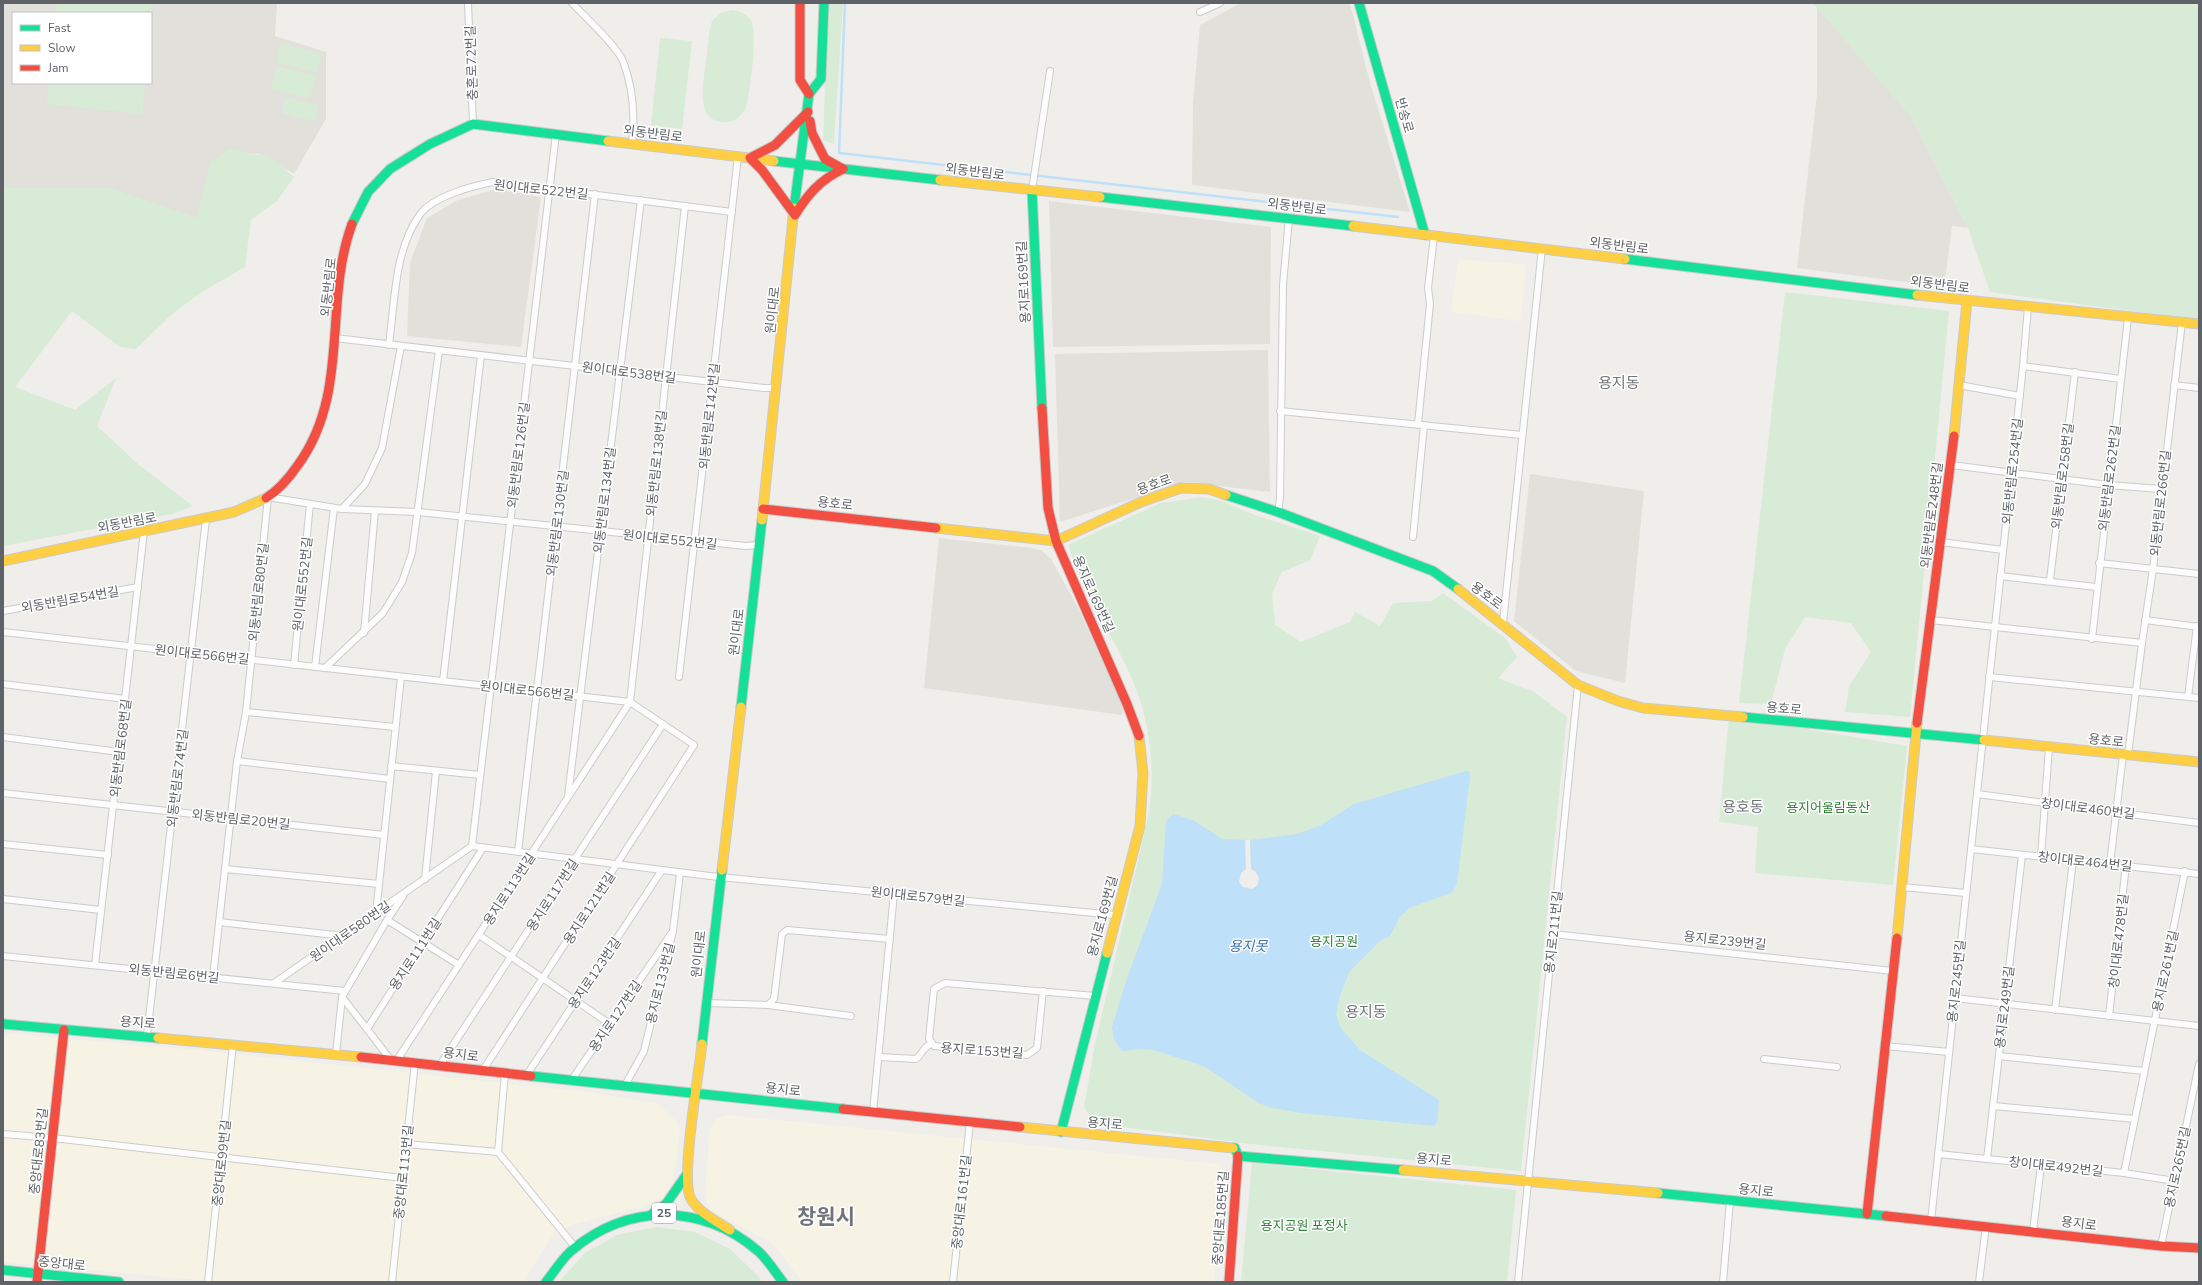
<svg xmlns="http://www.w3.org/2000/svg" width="2202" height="1285" font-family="'Nunito Sans','Noto Sans KR',sans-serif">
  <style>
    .commercial { fill: #f7f3e4 }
    .education { fill: #e2e0da; fill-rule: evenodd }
    .green { fill: #d8ebd6 }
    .water { fill: #bfe0f9 }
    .pier { fill: #efeeea }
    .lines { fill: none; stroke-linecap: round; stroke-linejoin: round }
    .stream { stroke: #bfe0f9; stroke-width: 2.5 }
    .street-casing { stroke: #cbcccc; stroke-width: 8 }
    .fast-casing { stroke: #cacacb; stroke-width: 11 }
    .slow-casing { stroke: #cacacb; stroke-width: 11 }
    .jam-casing { stroke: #cacacb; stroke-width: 11 }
    .street { stroke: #fdfcfc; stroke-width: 6 }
    .fast { stroke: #16e098; stroke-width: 9 }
    .slow { stroke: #ffcf43; stroke-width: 9 }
    .jam { stroke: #f24e42; stroke-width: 9 }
    .labels { text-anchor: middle; stroke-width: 3; stroke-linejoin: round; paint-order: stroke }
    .shield { fill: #fff; stroke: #8f9295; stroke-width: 1 }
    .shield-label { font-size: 12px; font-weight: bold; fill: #5f6368 }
    .street-label { font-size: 13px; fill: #5f6368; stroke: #fff }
    .park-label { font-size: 13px; fill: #348238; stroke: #fff }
    .water-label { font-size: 14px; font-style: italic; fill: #4174aa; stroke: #fff }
    .quarter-label { font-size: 15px; fill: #70757a; stroke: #fff }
    .town-label { font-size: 21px; font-weight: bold; fill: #70757a; stroke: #fff }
  </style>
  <rect width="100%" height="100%" fill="#efeeea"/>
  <g class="commercial">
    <path d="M 1458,259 L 1526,265 L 1520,321 L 1451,312 Z"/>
    <path d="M 3,1033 L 208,1051 L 586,1092 L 659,1104 L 675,1120 L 680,1129 L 676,1163 L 672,1181 L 664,1197 L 652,1204 L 571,1225 L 552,1236 L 529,1272 L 525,1282 L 221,1282 L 3,1262 Z"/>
    <path d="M 727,1115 L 1218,1164 L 1226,1170 L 1214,1282 L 802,1282 L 780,1252 L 769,1241 L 711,1211 L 707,1204 L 705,1193 L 710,1129 L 717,1118 Z"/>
  </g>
  <g class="education">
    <path d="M 3,3 L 277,3 L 275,36 L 326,52 L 326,119 L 294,174 L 257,153 L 221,158 L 199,227 L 3,193 ZM 13,13 L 151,13 L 151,83 L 13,83 Z"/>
    <path d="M 1241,3 L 1349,3 L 1352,11 L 1370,83 L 1410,212 L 1192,185 L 1193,103 L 1200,25 Z"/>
    <path d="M 1817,7 L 1910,115 L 1968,228 L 1952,226 L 1944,287 L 1797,268 L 1817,94 Z"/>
    <path d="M 496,189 L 541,197 L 521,347 L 407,336 L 410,263 L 427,218 L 458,200 Z"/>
    <path d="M 1049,201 L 1271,227 L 1270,344 L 1053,347 Z"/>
    <path d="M 1268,350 L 1270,492 L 1185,482 L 1060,522 L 1055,354 Z"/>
    <path d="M 1530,474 L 1644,491 L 1625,683 L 1576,671 L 1514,621 Z"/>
    <path d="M 939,538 L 1033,548 L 1042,551 L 1051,559 L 1078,608 L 1114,687 L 1123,708 L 1122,715 L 924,688 Z"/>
  </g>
  <g class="green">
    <path d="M 57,3 L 153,3 L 151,24 L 151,13 L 56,13 Z"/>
    <path d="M 828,3 L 843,3 L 834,144 L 823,140 Z"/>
    <path d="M 1813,3 L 2199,3 L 2199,320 L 1990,292 L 1968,228 L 1910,115 Z"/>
    <path d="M 732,10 C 740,11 746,14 751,20 C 758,32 750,93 746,107 C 742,115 737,121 728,122 C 693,125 704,81 706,61 C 708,48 708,34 712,21 L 720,13 Z"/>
    <path d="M 660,38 L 692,41 L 682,129 L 651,125 Z"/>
    <path d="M 281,43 L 322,54 L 317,73 L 276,62 Z"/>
    <path d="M 276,66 L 316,76 L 310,98 L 271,89 Z"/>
    <path d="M 49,83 L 145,83 L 142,114 L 47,104 Z"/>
    <path d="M 285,97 L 318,105 L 315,121 L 282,113 Z"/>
    <path d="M 230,149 L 270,157 L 294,177 L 278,200 L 251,220 L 245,267 L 200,293 L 171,315 L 136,349 L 120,347 L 72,311 L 15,387 L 75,410 L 116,378 L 97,426 L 139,465 L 193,506 L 172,514 L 3,546 L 3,188 L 111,188 L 197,218 L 210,162 Z"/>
    <path d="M 1785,292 L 1949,311 L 1910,717 L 1845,712 L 1849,686 L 1871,652 L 1851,623 L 1805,617 L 1785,649 L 1771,704 L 1739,703 Z"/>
    <path d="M 1203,497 L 1222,501 L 1255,515 L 1320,536 L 1310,560 L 1282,572 L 1272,593 L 1275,625 L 1301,642 L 1350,622 L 1355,612 L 1380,626 L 1393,603 L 1432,601 L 1443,593 L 1505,638 L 1517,657 L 1498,678 L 1534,692 L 1567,717 L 1521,1171 L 1250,1144 L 1095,1123 L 1084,1107 L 1095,1044 L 1148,818 C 1155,777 1152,734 1138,694 C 1119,643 1085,597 1068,545 L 1161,503 Z"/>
    <path d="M 1729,716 L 1907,746 L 1893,885 L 1755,873 L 1758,827 L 1719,822 Z"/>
    <path d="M 1252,1163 L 1516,1190 L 1507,1282 L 1241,1282 Z"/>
    <path d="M 656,1227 L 695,1232 L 730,1249 L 758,1276 L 762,1282 L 559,1282 L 585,1253 L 617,1235 Z"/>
  </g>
  <path class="water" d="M 1466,771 L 1469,771 L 1470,777 L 1457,884 L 1451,893 L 1409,908 L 1400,917 L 1390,936 L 1381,940 L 1350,971 L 1340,995 L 1336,1014 L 1340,1027 L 1360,1050 L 1439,1100 L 1437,1123 L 1434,1126 L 1301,1113 L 1269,1107 L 1259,1103 L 1207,1068 L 1195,1063 L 1153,1050 L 1140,1049 L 1122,1051 L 1114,1040 L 1112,1027 L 1126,981 L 1162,884 L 1166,821 L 1173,814 L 1193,820 L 1222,839 L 1250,840 L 1297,834 L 1321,825 L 1354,804 Z"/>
  <path class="pier" d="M 1245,840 L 1250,840 L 1251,869 L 1256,872 L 1259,878 L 1257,886 L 1252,889 L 1243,887 L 1239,882 L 1241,873 L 1246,869 Z"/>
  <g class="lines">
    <path class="stream" d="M 845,3 L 839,153 L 1398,217"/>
    <defs>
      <g id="street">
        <path d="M 468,3 L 473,124"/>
        <path d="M 572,3 C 585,17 616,45 623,61 C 633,87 635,116 632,143"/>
        <path d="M 1200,12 L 1220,3"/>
        <path d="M 1032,190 L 1050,71"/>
        <path d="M 335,338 L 764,388 L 777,388"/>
        <path d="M 389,345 C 395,301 394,249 421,213 C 435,196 472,186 493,182 L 732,212"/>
        <path d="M 2023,366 L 2121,379"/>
        <path d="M 1959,385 L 2020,396"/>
        <path d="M 2174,385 L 2199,388"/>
        <path d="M 1280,411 L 1522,435"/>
        <path d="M 1418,424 L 1430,304 L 1428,288 L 1434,236"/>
        <path d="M 1951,465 L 2108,485 L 2161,489"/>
        <path d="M 342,509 L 365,484 L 382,448 L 401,346"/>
        <path d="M 1278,512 L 1280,498 L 1283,285 L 1289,218"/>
        <path d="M 1413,537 L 1424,425"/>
        <path d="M 1941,542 L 2003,550"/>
        <path d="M 2099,563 L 2199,574"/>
        <path d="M 2000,576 L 2096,587"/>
        <path d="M 2050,580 L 2075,372"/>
        <path d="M 3,611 L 138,587"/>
        <path d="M 1931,620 L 2142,643"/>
        <path d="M 2145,620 L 2199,627"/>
        <path d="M 1503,623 L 1542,248"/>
        <path d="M 3,632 L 630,702 L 694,745 L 483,1070"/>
        <path d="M 364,633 L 375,511"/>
        <path d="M 2092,639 L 2128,318"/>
        <path d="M 294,665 L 310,504"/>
        <path d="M 315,667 L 334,508"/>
        <path d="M 325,668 L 383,613 L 402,582 L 412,553 L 439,350"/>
        <path d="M 679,677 L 738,156"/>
        <path d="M 1989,677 L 2199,698"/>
        <path d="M 443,681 L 481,355"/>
        <path d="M 3,684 L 125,699"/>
        <path d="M 2188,697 L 2197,626"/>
        <path d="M 246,712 L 395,727"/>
        <path d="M 3,737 L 119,752"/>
        <path d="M 2128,755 L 2142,643 L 2153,569 L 2182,322"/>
        <path d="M 237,761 L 390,779"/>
        <path d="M 391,766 L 480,775"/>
        <path d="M 3,793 L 384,835"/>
        <path d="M 1977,794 L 2199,823"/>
        <path d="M 568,796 L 641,200"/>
        <path d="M 3,844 L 108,855"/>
        <path d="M 472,846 L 556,134"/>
        <path d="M 1971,849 L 2199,874"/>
        <path d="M 518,852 L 595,194"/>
        <path d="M 2041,857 L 2049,747"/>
        <path d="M 2110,864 L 2123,755"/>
        <path d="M 225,869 L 379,884"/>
        <path d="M 425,879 L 436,771"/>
        <path d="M 1902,887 L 1966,893"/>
        <path d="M 3,899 L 101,910"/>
        <path d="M 376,913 L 401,677"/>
        <path d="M 387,920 L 459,965"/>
        <path d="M 219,922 L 344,936"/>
        <path d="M 1553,934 L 1893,971"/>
        <path d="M 479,935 L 610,1024"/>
        <path d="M 3,956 L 345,991"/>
        <path d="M 95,965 L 144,531"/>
        <path d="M 213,977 L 237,761 L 246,712 L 268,497 L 342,509 L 418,512 L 746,546 L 759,545"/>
        <path d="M 274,983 L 472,846 L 710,876 L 1115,915"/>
        <path d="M 1043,991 L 1037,1048 L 1027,1055 L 934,1046 L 929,1039 L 934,989 L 945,983 L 1095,996"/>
        <path d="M 342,997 L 367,1029"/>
        <path d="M 1955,998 L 2199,1026"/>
        <path d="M 706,1003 L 768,1005 L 774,999 L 782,934 L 787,930 L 890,939"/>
        <path d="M 768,1005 L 851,1016"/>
        <path d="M 2055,1010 L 2073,860"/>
        <path d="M 2109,1016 L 2126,865"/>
        <path d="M 147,1036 L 206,519"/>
        <path d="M 1885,1046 L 1949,1052"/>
        <path d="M 336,1054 L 342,997 L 387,920 L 403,896"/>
        <path d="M 1999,1056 L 2144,1071"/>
        <path d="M 879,1057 L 916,1059 C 922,1055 922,1048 932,1043"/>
        <path d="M 390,1059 L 367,1029 L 483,848"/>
        <path d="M 1764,1059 L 1837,1067"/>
        <path d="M 397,1060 L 630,702 L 685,206"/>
        <path d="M 440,1065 L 663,724"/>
        <path d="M 526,1076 L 662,870"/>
        <path d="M 571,1081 L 671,934"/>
        <path d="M 624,1087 L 644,1051 L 673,931 L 680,873"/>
        <path d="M 1993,1106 L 2135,1119"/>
        <path d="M 873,1112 L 894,893"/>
        <path d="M 3,1134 L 53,1138 L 403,1178"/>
        <path d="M 406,1144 L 498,1152 L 575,1247"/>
        <path d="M 498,1152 L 505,1073"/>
        <path d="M 1938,1154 L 2124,1173 L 2175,1181"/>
        <path d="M 1987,1159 L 2022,855"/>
        <path d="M 2124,1173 L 2185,871"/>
        <path d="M 1931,1221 L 2023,366 L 2028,307"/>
        <path d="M 2033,1231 L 2041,1165"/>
        <path d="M 2161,1246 L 2199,1064"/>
        <path d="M 208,1282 L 233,1044"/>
        <path d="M 392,1282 L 415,1062"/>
        <path d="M 953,1282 L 970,1122"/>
        <path d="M 1518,1282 L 1578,685"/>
        <path d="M 1723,1282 L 1730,1201"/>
        <path d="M 1979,1282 L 1986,1226"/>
      </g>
      <g id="fast">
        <path d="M 1359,3 L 1425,235"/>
        <path d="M 774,161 L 940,180"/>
        <path d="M 1032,190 L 1042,408"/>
        <path d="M 1100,197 L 1353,226"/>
        <path d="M 794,208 L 809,94 L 821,79 L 824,3"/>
        <path d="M 352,224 L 368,192 L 390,169 L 430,144 L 473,124 L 608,141"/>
        <path d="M 1625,259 L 1917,295"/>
        <path d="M 1226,495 L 1278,512 L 1433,571 L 1458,589"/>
        <path d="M 741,707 L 762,520"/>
        <path d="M 1743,717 L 1984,740"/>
        <path d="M 3,1024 L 158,1038"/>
        <path d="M 702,1044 L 722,870"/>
        <path d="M 531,1076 L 843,1109"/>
        <path d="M 1061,1132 L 1107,953"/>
        <path d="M 1233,1148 L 1235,1148 L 1238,1156 L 1403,1170"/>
        <path d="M 1658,1193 L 1886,1216"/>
        <path d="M 652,1214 L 666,1204 L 687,1174"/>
        <path d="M 3,1270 L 119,1282"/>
        <path d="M 546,1282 C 554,1272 561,1260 571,1251 C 627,1203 702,1203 758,1251 C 768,1260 775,1272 783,1282"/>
      </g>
      <g id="slow">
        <path d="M 608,141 L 774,161"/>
        <path d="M 940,180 L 1100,197"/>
        <path d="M 1353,226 L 1625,259"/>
        <path d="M 1917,295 L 2199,324"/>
        <path d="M 1954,436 L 1967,301"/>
        <path d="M 762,520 L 794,208"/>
        <path d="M 936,528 L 1056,541 L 1141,502 L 1181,488 L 1209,489 L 1226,495"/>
        <path d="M 3,561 L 234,512 L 266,498"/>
        <path d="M 1458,589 L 1578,685 L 1618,701 L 1643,708 L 1743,717"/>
        <path d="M 1984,740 L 2199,762"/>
        <path d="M 722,870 L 741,707"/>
        <path d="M 1897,938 L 1917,723"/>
        <path d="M 1107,953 L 1140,826 L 1143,773 L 1139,736"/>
        <path d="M 158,1038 L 361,1057"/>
        <path d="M 702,1044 C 699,1073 681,1175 690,1197 C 697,1212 717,1221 730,1230"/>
        <path d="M 1020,1127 L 1233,1148"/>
        <path d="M 1403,1170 L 1658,1193"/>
      </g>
      <g id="jam">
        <path d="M 800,3 L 800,80 L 809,94"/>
        <path d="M 808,112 L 775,145 L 750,158 L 762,170 L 795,215 C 808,194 820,180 843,169"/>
        <path d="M 810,121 L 812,133 L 825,159 L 843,169"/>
        <path d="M 1042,408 L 1048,508 L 1056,541 L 1127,704 L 1139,736"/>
        <path d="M 266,498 C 279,490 289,478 298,465 C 351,392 323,303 352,224"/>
        <path d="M 763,509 L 936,528"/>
        <path d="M 1917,723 L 1954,436"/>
        <path d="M 361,1057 L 531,1076"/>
        <path d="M 843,1109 L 1020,1127"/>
        <path d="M 1867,1214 L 1897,938"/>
        <path d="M 1886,1216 L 2161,1246 L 2199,1248"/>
        <path d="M 37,1282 L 64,1030"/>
        <path d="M 1229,1282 L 1238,1156"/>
      </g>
    </defs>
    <use href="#street" class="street-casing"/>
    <use href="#fast" class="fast-casing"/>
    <use href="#slow" class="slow-casing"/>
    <use href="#jam" class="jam-casing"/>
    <use href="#street" class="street"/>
    <use href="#fast" class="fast"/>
    <use href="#slow" class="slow"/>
    <use href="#jam" class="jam"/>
  </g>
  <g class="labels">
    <rect class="shield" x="652" y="1203" width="24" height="20" rx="3"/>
    <g class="shield-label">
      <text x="664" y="1217">25</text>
    </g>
    <g class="street-label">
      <text transform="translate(471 63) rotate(-92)" y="5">충혼로72번길</text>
      <text transform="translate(1405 115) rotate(74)" y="5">반송로</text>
      <text transform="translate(653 133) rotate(7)" y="5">외동반림로</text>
      <text transform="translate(975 171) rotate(7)" y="5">외동반림로</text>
      <text transform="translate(541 189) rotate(6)" y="5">원이대로522번길</text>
      <text transform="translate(1297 206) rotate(7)" y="5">외동반림로</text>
      <text transform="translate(1619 245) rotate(7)" y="5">외동반림로</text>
      <text transform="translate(1023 282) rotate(-93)" y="5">용지로169번길</text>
      <text transform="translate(1940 284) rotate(7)" y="5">외동반림로</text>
      <text transform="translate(328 287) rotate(-84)" y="5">외동반림로</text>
      <text transform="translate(772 310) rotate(-84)" y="5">원이대로</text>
      <text transform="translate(629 372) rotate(7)" y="5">원이대로538번길</text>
      <text transform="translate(709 416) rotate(-84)" y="5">외동반림로142번길</text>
      <text transform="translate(518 455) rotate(-83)" y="5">외동반림로126번길</text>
      <text transform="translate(656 463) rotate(-84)" y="5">외동반림로138번길</text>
      <text transform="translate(2012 471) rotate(-84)" y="5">외동반림로254번길</text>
      <text transform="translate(2062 476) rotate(-83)" y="5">외동반림로258번길</text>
      <text transform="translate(2109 478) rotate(-83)" y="5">외동반림로262번길</text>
      <text transform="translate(1154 484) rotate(-20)" y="5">용호로</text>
      <text transform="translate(604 500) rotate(-83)" y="5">외동반림로134번길</text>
      <text transform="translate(835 503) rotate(6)" y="5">용호로</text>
      <text transform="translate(2160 503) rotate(-84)" y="5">외동반림로266번길</text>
      <text transform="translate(1931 515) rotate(-83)" y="5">외동반림로248번길</text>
      <text transform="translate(127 522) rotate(-11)" y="5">외동반림로</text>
      <text transform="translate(557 523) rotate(-83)" y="5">외동반림로130번길</text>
      <text transform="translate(670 539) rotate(6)" y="5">원이대로552번길</text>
      <text transform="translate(302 584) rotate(-84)" y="5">원이대로552번길</text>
      <text transform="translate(258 592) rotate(-84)" y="5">외동반림로80번길</text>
      <text transform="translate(1094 594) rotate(66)" y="5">용지로169번길</text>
      <text transform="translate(1487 595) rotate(37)" y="5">용호로</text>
      <text transform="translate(70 599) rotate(-10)" y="5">외동반림로54번길</text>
      <text transform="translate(736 632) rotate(-83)" y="5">원이대로</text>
      <text transform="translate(202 654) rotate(6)" y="5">원이대로566번길</text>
      <text transform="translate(527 690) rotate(6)" y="5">원이대로566번길</text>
      <text transform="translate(1784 708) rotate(5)" y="5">용호로</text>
      <text transform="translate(2106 740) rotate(6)" y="5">용호로</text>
      <text transform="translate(120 748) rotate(-83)" y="5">외동반림로68번길</text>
      <text transform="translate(177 778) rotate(-83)" y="5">외동반림로74번길</text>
      <text transform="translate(2088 808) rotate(7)" y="5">창이대로460번길</text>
      <text transform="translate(241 819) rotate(6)" y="5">외동반림로20번길</text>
      <text transform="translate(2085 861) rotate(6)" y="5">창이대로464번길</text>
      <text transform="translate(509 889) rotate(-57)" y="5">용지로113번길</text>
      <text transform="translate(552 895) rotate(-57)" y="5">용지로117번길</text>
      <text transform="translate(918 896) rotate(6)" y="5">원이대로579번길</text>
      <text transform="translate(589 908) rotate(-57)" y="5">용지로121번길</text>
      <text transform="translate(1102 916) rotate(-75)" y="5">용지로169번길</text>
      <text transform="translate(350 931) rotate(-35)" y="5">원이대로580번길</text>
      <text transform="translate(1553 932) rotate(-84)" y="5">용지로211번길</text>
      <text transform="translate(1725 940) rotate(6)" y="5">용지로239번길</text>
      <text transform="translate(2118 941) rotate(-84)" y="5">창이대로478번길</text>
      <text transform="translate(415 954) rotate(-57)" y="5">용지로111번길</text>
      <text transform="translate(698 954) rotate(-84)" y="5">원이대로</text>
      <text transform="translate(2165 971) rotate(-78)" y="5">용지로261번길</text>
      <text transform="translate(174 973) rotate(6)" y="5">외동반림로6번길</text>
      <text transform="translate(594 973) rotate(-56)" y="5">용지로123번길</text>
      <text transform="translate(1956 981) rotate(-84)" y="5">용지로245번길</text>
      <text transform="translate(660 983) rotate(-76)" y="5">용지로133번길</text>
      <text transform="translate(2004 1007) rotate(-83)" y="5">용지로249번길</text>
      <text transform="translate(615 1016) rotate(-56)" y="5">용지로127번길</text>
      <text transform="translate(138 1022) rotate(4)" y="5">용지로</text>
      <text transform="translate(982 1050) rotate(4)" y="5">용지로153번길</text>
      <text transform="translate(461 1054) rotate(7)" y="5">용지로</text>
      <text transform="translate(783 1089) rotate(6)" y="5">용지로</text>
      <text transform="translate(1105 1123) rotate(5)" y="5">용지로</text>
      <text transform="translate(38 1151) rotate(-84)" y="5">중앙대로83번길</text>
      <text transform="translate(1434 1159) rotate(5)" y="5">용지로</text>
      <text transform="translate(221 1163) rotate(-84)" y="5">중앙대로99번길</text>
      <text transform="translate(2056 1166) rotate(6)" y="5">창이대로492번길</text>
      <text transform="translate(2177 1167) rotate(-78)" y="5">용지로265번길</text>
      <text transform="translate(403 1172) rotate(-84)" y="5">중앙대로113번길</text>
      <text transform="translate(1756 1190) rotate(6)" y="5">용지로</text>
      <text transform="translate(961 1202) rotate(-84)" y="5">중앙대로161번길</text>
      <text transform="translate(1220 1218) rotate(-86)" y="5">중앙대로185번길</text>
      <text transform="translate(2079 1223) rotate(7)" y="5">용지로</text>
      <text transform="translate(62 1263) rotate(6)" y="5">중앙대로</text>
    </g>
    <g class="park-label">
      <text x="1828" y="812">용지어울림동산</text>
      <text x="1334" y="946">용지공원</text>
      <text x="1304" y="1230">용지공원 포정사</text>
    </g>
    <g class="water-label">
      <text x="1248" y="951">용지못</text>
    </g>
    <g class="quarter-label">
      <text x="1619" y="388">용지동</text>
      <text x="1743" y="812">용호동</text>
      <text x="1366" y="1017">용지동</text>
    </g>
    <g class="town-label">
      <text x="826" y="1224">창원시</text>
    </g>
  </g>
  <rect width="2202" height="1285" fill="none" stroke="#5f6368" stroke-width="8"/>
  <rect x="12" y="12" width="140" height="72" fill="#ffffff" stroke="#bfc1c3"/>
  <rect x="20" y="25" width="20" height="6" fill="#16e098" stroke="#bfc1c3"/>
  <text x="48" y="32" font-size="12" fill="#5f6368">Fast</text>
  <rect x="20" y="45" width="20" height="6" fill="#ffcf43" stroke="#bfc1c3"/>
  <text x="48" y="52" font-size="12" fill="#5f6368">Slow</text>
  <rect x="20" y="65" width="20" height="6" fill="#f24e42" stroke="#bfc1c3"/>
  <text x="48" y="72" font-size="12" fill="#5f6368">Jam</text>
</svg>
